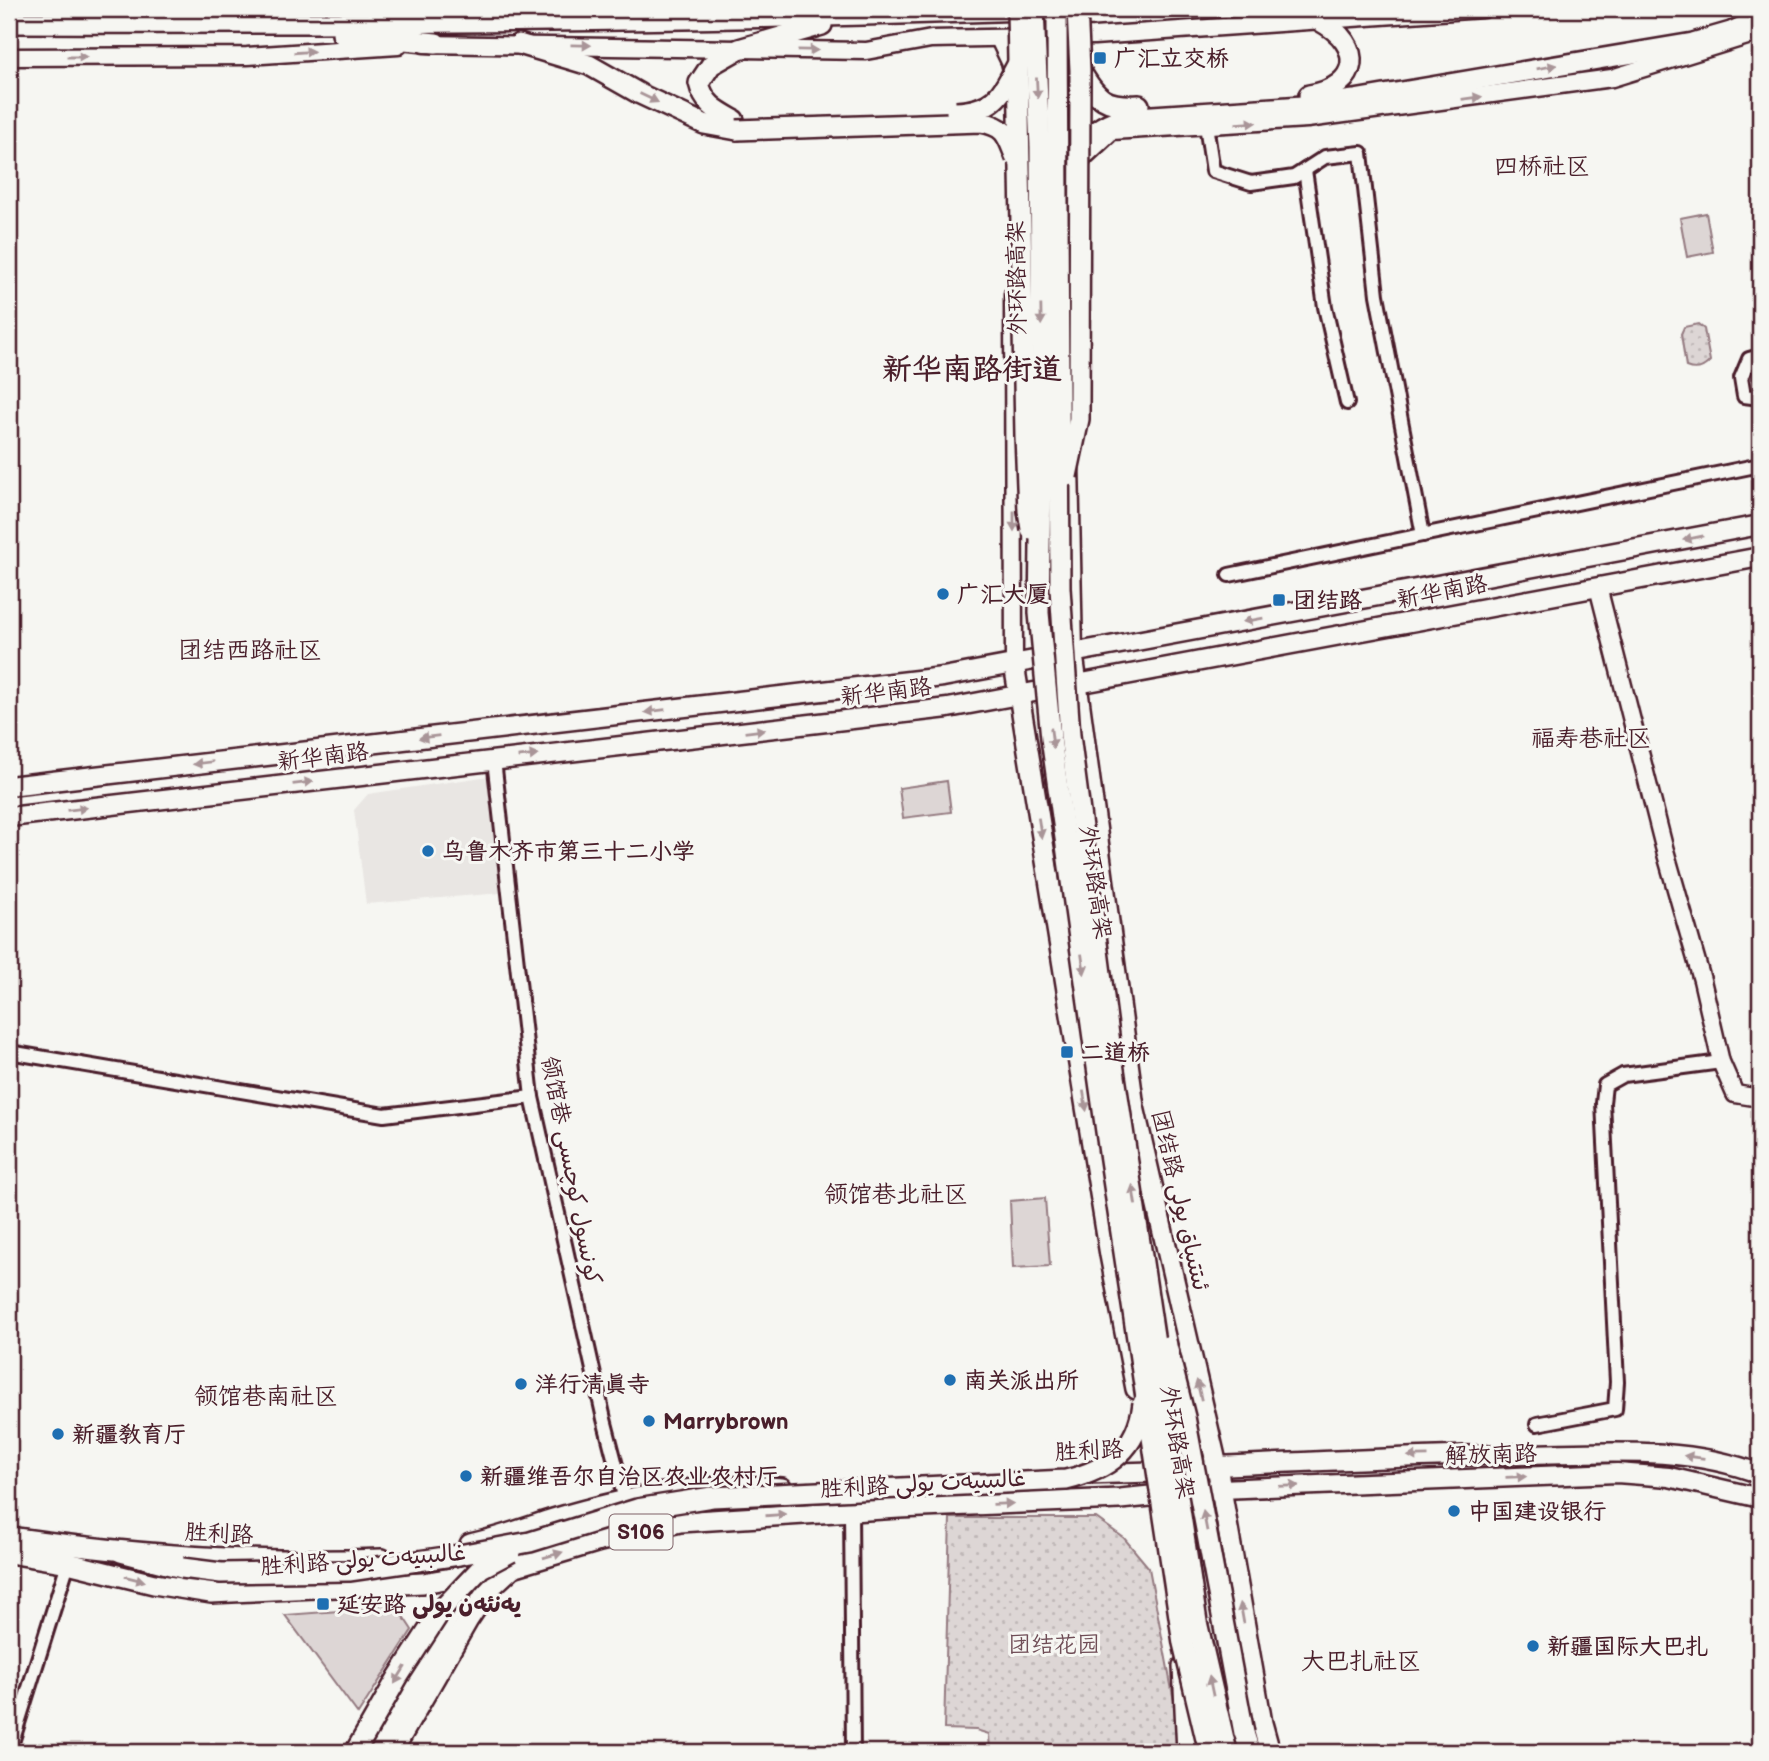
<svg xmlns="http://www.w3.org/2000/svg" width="1769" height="1761" font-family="'Balsamiq Sans','Playpen Sans Arabic','LXGW WenKai TC',sans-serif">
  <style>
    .built { fill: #e9e6e3 }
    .grass { fill: url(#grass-dots); stroke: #947a80; stroke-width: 2 }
    .garden { fill: #ddd6d5; stroke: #947a80; stroke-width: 2 }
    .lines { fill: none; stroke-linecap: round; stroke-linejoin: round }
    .minor-casing { stroke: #4a1f2b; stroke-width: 18 }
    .tertiary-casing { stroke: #4a1f2b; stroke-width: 21 }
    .secondary-casing { stroke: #4a1f2b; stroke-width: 23 }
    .primary-casing { stroke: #4a1f2b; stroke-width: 24 }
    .trunk-casing { stroke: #4a1f2b; stroke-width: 24 }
    .minor { stroke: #f6f6f2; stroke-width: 12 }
    .tertiary { stroke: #f6f6f2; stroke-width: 16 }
    .secondary { stroke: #f6f6f2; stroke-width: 18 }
    .primary { stroke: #f6f6f2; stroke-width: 19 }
    .trunk { stroke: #f6f6f2; stroke-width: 19 }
    .trunk-bridge-casing { stroke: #4a1f2b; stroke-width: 24; stroke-linecap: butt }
    .trunk-bridge { stroke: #f6f6f2; stroke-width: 19 }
    .oneway { fill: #a99598 }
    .poi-dot { fill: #1f6fb2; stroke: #f6f6f2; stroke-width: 2.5 }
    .labels { text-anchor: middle; stroke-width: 6; stroke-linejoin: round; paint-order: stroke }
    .shield { fill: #f6f6f2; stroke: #7e6067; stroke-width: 2 }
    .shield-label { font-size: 21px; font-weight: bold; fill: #4a1f2b }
    .poi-label { font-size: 23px; font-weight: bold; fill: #4a1f2b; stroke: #f6f6f2; text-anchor: start }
    .street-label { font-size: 23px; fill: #4a1f2b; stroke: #f6f6f2 }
    .park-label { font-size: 23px; fill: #6f4d56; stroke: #f6f6f2 }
    .neighbourhood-label { font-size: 24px; fill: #4a1f2b; stroke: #f6f6f2 }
    .district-label { font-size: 30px; font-weight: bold; fill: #4a1f2b; stroke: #f6f6f2 }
  </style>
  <defs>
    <pattern id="grass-dots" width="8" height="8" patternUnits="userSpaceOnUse" patternTransform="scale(1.75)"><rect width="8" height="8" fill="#ddd6d5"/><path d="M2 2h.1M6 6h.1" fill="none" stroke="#bfb7b7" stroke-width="1.8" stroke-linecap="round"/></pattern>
  </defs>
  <rect width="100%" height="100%" fill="#f6f6f2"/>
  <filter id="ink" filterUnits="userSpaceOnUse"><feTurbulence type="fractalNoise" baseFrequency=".0143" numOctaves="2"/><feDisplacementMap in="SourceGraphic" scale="14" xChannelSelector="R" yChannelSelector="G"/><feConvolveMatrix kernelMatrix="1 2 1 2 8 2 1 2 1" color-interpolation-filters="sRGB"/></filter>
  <g filter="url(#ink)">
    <path class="built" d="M 489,776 L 502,893 L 366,904 L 354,810 L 368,794 Z"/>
    <g class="grass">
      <path d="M 1698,324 L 1704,329 L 1710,361 C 1703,369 1696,371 1686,367 L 1681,334 L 1684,327 Z"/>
      <path d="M 950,1518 L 1096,1518 L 1124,1538 L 1149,1568 L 1180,1733 L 1177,1752 L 990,1752 L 989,1734 L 976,1730 L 944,1729 Z"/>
    </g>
    <g class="garden">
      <path d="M 1706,213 L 1713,252 L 1687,257 L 1680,218 Z"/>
      <path d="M 947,781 L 951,812 L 903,818 L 899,788 Z"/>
      <path d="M 1045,1198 L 1050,1266 L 1013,1268 L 1010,1201 Z"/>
      <path d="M 380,1597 L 391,1598 L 412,1630 L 358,1714 L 285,1615 L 379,1608 Z"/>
    </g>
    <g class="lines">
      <defs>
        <g id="minor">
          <path d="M 1206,125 L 1213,171 L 1251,183 L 1294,177 L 1325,157 L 1361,153 L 1377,295 L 1423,535"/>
          <path d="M 1305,170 L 1325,307 L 1347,403"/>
          <path d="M 1760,356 L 1749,359 L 1741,378 L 1744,396 L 1760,398"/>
          <path d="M 1229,575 L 1760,465"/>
          <path d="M 494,760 L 532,1097 L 604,1419 L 625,1500"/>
          <path d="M 9,1052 L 384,1115 L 532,1097"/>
          <path d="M 1537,1424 L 1615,1409 L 1617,1382 L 1603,1103 L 1605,1085 L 1623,1075 L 1721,1062"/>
          <path d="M 851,1510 L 853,1752"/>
          <path d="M 9,1752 L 68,1563"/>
        </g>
        <g id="tertiary">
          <path d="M 999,39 L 1010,62 L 1014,79"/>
          <path d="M 424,44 L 866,51 L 931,39 L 1094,36 L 1483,9"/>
          <path d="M 9,57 L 247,56 L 398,46"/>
          <path d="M 1064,94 L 1063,83 L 1080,47"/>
          <path d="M 1065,196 L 1084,157 L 1112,131 L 1307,119 L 1612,78 L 1760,32"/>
          <path d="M 1013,294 L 1014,664"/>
          <path d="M 1068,351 L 1070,437"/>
          <path d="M 1070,463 L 1074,653"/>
          <path d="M 1598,587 L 1664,847 L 1702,980 L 1721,1062 L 1735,1094 L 1760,1098"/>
        </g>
        <g id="secondary">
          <path d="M 9,786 L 943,677 L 1760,525"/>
          <path d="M 9,817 L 948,708 L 1760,557"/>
          <path d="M 1217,1466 C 1319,1461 1421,1456 1524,1454 C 1602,1453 1686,1445 1760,1474"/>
          <path d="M 1221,1489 L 1617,1473 L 1669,1477 L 1760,1498"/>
        </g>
        <g id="primary">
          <path d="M 1074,662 L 1134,1107 L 1217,1466 L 1262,1723 L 1270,1752"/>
          <path d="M 1014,664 L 1110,1255 L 1136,1389"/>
          <path d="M 1085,1474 L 1152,1472 L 1217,1466"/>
          <path d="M 9,1537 C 133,1555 257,1564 382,1559"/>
          <path d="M 470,1544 C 499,1538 525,1528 553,1519 C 627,1497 705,1481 782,1488"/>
          <path d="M 9,1553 L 68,1563 L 154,1584 L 211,1593 L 423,1583 L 513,1567 L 600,1541 L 680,1522 L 899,1508 L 1120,1499 L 1221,1489"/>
          <path d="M 375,1752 L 462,1592"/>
          <path d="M 392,1752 L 468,1620 L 488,1590 L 513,1567"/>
        </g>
        <g id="trunk">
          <path d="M 9,23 C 357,24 705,22 1052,9"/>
          <path d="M 342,34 L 436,43"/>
          <path d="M 519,44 L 589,65 L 640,94 L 704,124 L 737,130"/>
          <path d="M 1080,70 C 1097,100 1106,107 1139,105"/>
          <path d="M 1309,95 C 1361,87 1365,45 1320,21"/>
          <path d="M 734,120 C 716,110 704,104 699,83 L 711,65 L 739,49 L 822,25"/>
          <path d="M 1080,151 C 1089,133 1103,124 1122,118 L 1317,105 L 1354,100 L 1693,43 L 1731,32 L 1760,19"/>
          <path d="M 121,1552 L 182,1568"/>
          <path d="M 1183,1666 L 1187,1752"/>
          <path d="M 1244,1733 L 1250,1752"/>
        </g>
      </defs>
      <use href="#minor" class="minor-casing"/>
      <use href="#tertiary" class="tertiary-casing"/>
      <use href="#secondary" class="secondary-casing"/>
      <use href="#primary" class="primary-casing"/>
      <use href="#trunk" class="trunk-casing"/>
      <use href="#minor" class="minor"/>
      <use href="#tertiary" class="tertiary"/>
      <use href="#secondary" class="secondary"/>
      <use href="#primary" class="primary"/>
      <use href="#trunk" class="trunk"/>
      <defs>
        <g id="trunk-bridge">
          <path d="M 1017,9 L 1025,436 L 1028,511 L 1031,529"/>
          <path d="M 1034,9 L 1040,147 L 1042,409 L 1039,613 L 1051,738 L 1109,1153 L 1183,1643 L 1209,1752"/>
          <path d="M 1057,19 L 1060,588 L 1070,735 L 1110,1043 L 1197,1622 L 1227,1752"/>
          <path d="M 956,112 C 995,110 1001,95 1018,63"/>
          <path d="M 737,130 L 981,122 C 1007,127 1007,136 1016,158"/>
          <path d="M 1067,476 L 1079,419 L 1080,70 L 1077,9"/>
          <path d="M 1167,1346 L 1185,1417 L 1244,1733"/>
          <path d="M 182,1568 L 221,1573 L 349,1571 L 459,1555 L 530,1542 L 637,1509 L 712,1497 L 1066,1480 C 1108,1470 1138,1449 1143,1403"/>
          <path d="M 355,1752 L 398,1677 L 442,1609 L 481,1568 L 511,1552"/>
        </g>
      </defs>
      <use href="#trunk-bridge" class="trunk-bridge-casing"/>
      <use href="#trunk-bridge" class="trunk-bridge"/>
    </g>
    <defs><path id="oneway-solid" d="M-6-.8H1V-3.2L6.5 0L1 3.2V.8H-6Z" transform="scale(1.75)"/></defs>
    <g class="oneway">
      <use href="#oneway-solid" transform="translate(581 45) rotate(1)"/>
      <use href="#oneway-solid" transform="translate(808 50) rotate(1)"/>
      <use href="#oneway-solid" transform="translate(304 52) rotate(-4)"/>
      <use href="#oneway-solid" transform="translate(77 57)"/>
      <use href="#oneway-solid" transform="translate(1547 67) rotate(-10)"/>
      <use href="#oneway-solid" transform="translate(1037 88) rotate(87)"/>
      <use href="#oneway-solid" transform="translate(649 98) rotate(26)"/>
      <use href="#oneway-solid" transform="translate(1472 98) rotate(-8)"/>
      <use href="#oneway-solid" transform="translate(1246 123) rotate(-3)"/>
      <use href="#oneway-solid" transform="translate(1041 315) rotate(89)"/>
      <use href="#oneway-solid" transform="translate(1014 521) rotate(90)"/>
      <use href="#oneway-solid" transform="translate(1693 538) rotate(169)"/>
      <use href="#oneway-solid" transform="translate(1253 620) rotate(170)"/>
      <use href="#oneway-solid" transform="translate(655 711) rotate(173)"/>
      <use href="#oneway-solid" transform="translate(755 731) rotate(-7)"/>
      <use href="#oneway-solid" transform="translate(429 737) rotate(173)"/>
      <use href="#oneway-solid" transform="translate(1052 738) rotate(83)"/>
      <use href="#oneway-solid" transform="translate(528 756) rotate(-6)"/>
      <use href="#oneway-solid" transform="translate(203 763) rotate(173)"/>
      <use href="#oneway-solid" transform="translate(303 783) rotate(-7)"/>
      <use href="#oneway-solid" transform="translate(77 809) rotate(-7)"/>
      <use href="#oneway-solid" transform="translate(1040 828) rotate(81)"/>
      <use href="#oneway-solid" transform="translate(1083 964) rotate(82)"/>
      <use href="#oneway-solid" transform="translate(1085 1101) rotate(81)"/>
      <use href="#oneway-solid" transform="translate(1134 1195) rotate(-99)"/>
      <use href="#oneway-solid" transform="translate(1199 1390) rotate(-103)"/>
      <use href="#oneway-solid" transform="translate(1418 1456) rotate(179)"/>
      <use href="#oneway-solid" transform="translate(1694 1457) rotate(-173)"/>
      <use href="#oneway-solid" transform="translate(1516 1477) rotate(-2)"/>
      <use href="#oneway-solid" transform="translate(1289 1486) rotate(-2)"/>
      <use href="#oneway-solid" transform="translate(1003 1504) rotate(-2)"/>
      <use href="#oneway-solid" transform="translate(776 1515) rotate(-4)"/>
      <use href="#oneway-solid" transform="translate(1205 1521) rotate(-101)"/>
      <use href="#oneway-solid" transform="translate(553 1555) rotate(-16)"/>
      <use href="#oneway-solid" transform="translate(135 1579) rotate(14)"/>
      <use href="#oneway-solid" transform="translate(1242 1613) rotate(-100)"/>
      <use href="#oneway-solid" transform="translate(400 1675) rotate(122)"/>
      <use href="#oneway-solid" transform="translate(1211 1686) rotate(-102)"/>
    </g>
  </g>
  <g class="poi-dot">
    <rect x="1093" y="51" width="14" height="14" rx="3.5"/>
    <circle cx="943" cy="594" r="7"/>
    <rect x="1272" y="593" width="14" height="14" rx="3.5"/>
    <circle cx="428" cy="851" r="7"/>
    <rect x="1060" y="1045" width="14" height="14" rx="3.5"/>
    <circle cx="950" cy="1380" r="7"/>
    <circle cx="521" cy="1384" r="7"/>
    <circle cx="649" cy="1421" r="7"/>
    <circle cx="58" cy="1434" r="7"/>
    <circle cx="466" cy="1476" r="7"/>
    <circle cx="1454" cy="1511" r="7"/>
    <rect x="316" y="1597" width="14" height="14" rx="3.5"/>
    <circle cx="1533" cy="1646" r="7"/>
  </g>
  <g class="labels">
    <rect class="shield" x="609.5" y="1514.5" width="63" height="35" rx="5"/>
    <g class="shield-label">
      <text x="641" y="1539">S106</text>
    </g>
    <g class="poi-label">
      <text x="1114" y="66">广汇立交桥</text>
      <text x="957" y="602">广汇大厦</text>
      <text x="1293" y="608">团结路</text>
      <text x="442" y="859">乌鲁木齐市第三十二小学</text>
      <text x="1081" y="1060">二道桥</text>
      <text x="964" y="1388">南关派出所</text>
      <text x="535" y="1392">洋行清真寺</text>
      <text x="663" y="1429">Marrybrown</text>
      <text x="72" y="1442">新疆教育厅</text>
      <text x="480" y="1484">新疆维吾尔自治区农业农村厅</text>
      <text x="1468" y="1519">中国建设银行</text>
      <text x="337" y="1612">延安路 يەنئەن يولى</text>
      <text x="1547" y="1654">新疆国际大巴扎</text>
    </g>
    <g class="street-label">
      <text transform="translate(1016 278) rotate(-91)" y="8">外环路高架</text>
      <text transform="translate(1442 591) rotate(-11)" y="8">新华南路</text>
      <text transform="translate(886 691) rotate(-7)" y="8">新华南路</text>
      <text transform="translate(323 756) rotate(-7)" y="8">新华南路</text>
      <text transform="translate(1096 882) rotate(82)" y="8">外环路高架</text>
      <text transform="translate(572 1170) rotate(79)" y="8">领馆巷 كونسول كوچىسى</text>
      <text transform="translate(1181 1200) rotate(77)" y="8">团结路 ئىتتىپاق يولى</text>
      <text transform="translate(1178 1442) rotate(81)" y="8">外环路高架</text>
      <text transform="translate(1089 1450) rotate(-3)" y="8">胜利路</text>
      <text transform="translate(1491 1454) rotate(-2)" y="8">解放南路</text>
      <text transform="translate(923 1483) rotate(-3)" y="8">胜利路 غالىبىيەت يولى</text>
      <text transform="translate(219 1533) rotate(3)" y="8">胜利路</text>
      <text transform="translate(363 1559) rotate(-4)" y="8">胜利路 غالىبىيەت يولى</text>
    </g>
    <g class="park-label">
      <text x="1054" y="1652">团结花园</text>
    </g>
    <g class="neighbourhood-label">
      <text x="1542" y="174">四桥社区</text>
      <text x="250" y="658">团结西路社区</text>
      <text x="1591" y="746">福寿巷社区</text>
      <text x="896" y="1202">领馆巷北社区</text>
      <text x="266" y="1404">领馆巷南社区</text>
      <text x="1361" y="1669">大巴扎社区</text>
    </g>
    <g class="district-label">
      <text x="972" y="379">新华南路街道</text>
    </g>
  </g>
  <rect width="1769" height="1761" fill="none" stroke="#f6f6f2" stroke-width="35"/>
  <rect x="18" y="18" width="1734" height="1726" fill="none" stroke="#4a1f2b" stroke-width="2.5" filter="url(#ink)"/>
</svg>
